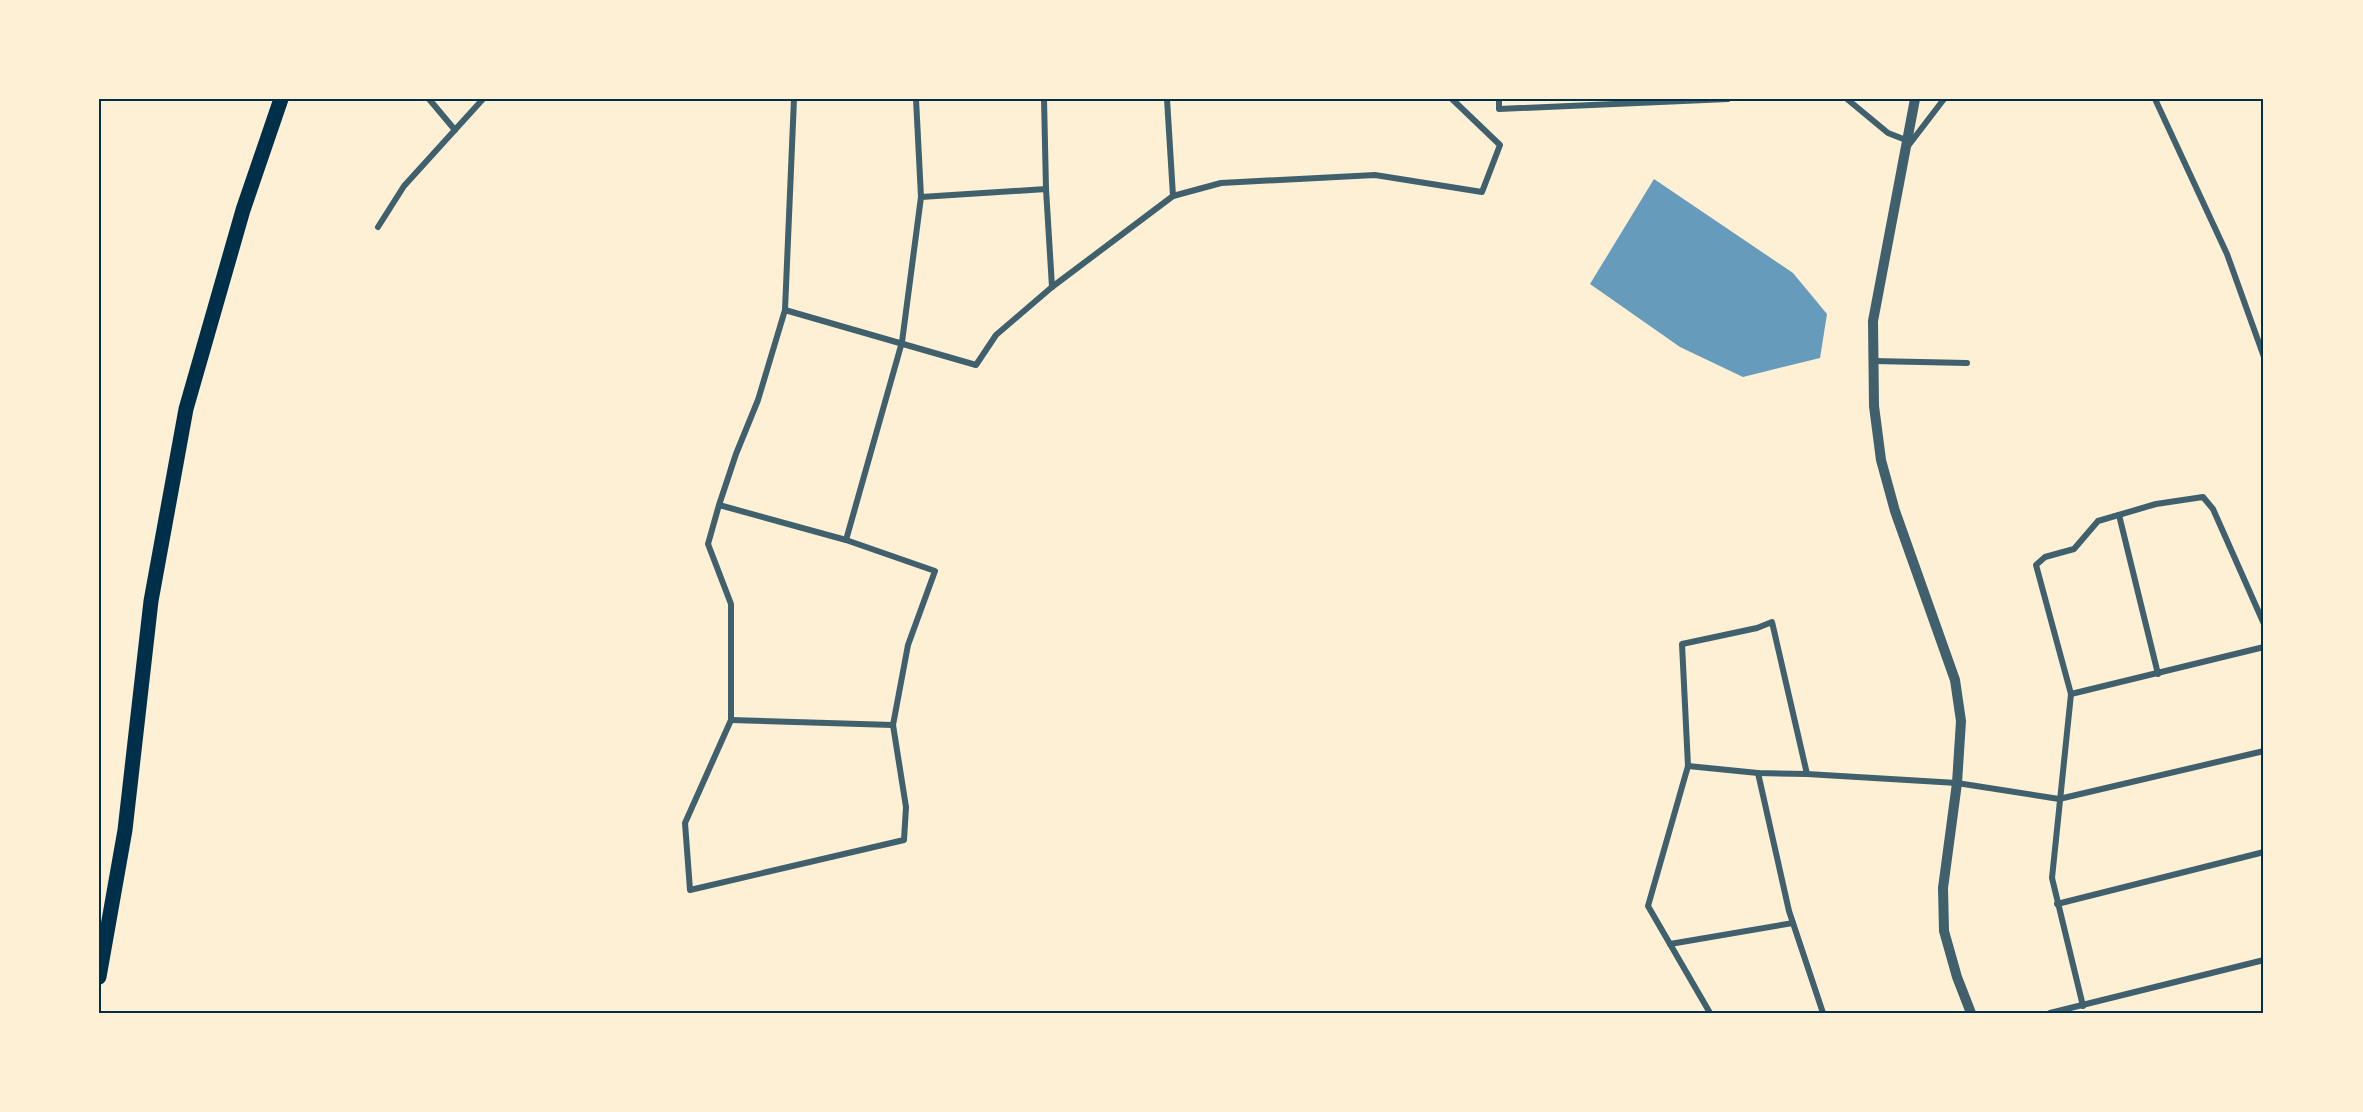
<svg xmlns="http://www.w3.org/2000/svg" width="2363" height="1112" font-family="Mulish,sans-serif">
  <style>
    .water { fill: #669bbc }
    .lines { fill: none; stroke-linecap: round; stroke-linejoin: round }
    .minor { stroke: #3f606c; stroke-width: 6 }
    .tertiary { stroke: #3f606c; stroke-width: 10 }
    .primary { stroke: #003049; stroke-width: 15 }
    .neatline { fill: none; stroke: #003049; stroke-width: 2 }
  </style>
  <rect width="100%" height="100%" fill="#fdf0d5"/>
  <path class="water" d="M 1654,179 L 1793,273 L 1827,314 L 1820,358 L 1743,377 L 1680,347 L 1590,284 Z"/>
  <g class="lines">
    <g class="minor">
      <path d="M 429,99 L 455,130"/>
      <path d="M 1044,99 L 1046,189 L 1052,287"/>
      <path d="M 1167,99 L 1173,196"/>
      <path d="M 1499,99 L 1499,109 L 1728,99"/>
      <path d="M 1847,99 L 1888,133 L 1906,140"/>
      <path d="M 2155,99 L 2227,254 L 2264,357"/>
      <path d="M 1908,146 L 1944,99"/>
      <path d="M 921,197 L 1046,189"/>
      <path d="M 378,227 L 404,186 L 483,99"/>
      <path d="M 785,310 L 976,365 L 996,335 L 1052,287 L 1173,196 L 1221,183 L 1375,175 L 1482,192 L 1500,145 L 1452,99"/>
      <path d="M 1873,361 L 1967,363"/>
      <path d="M 719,505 L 846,540 L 935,571 L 908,645 L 893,725 L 906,807 L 904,840 L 690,890 L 685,823 L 731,720 L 731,604 L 708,544 L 719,505 L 736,454 L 758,400 L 785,310 L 794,99"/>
      <path d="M 2119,515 L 2158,674"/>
      <path d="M 846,540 L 902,342 L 921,197 L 916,99"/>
      <path d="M 2071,694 L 2264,647"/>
      <path d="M 731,720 L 893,725"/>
      <path d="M 1688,766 L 1758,773 L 1807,774 L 1957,783 L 2059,799 L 2264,751"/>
      <path d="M 1758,773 L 1789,911 L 1823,1013"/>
      <path d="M 2057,904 L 2264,852"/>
      <path d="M 1670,944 L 1793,923"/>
      <path d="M 2083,1006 L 2052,878 L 2071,694 L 2036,565 L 2045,557 L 2074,549 L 2098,521 L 2156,504 L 2203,497 L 2213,509 L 2264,624"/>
      <path d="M 1710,1013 L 1648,906 L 1688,766 L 1682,644 L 1757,628 L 1772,622 L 1807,774"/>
      <path d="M 2050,1013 L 2264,960"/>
    </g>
    <path class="tertiary" d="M 1915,99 L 1873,321 L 1874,406 L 1881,460 L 1895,511 L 1955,680 L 1961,721 L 1957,783 L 1943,888 L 1944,931 L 1957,977 L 1971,1013"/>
    <path class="primary" d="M 99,977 L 125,830 L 151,601 L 186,409 L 243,210 L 281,99"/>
  </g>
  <rect width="2363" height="1112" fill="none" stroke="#fdf0d5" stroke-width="201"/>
  <rect x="100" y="100" width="2162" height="912" class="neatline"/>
</svg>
